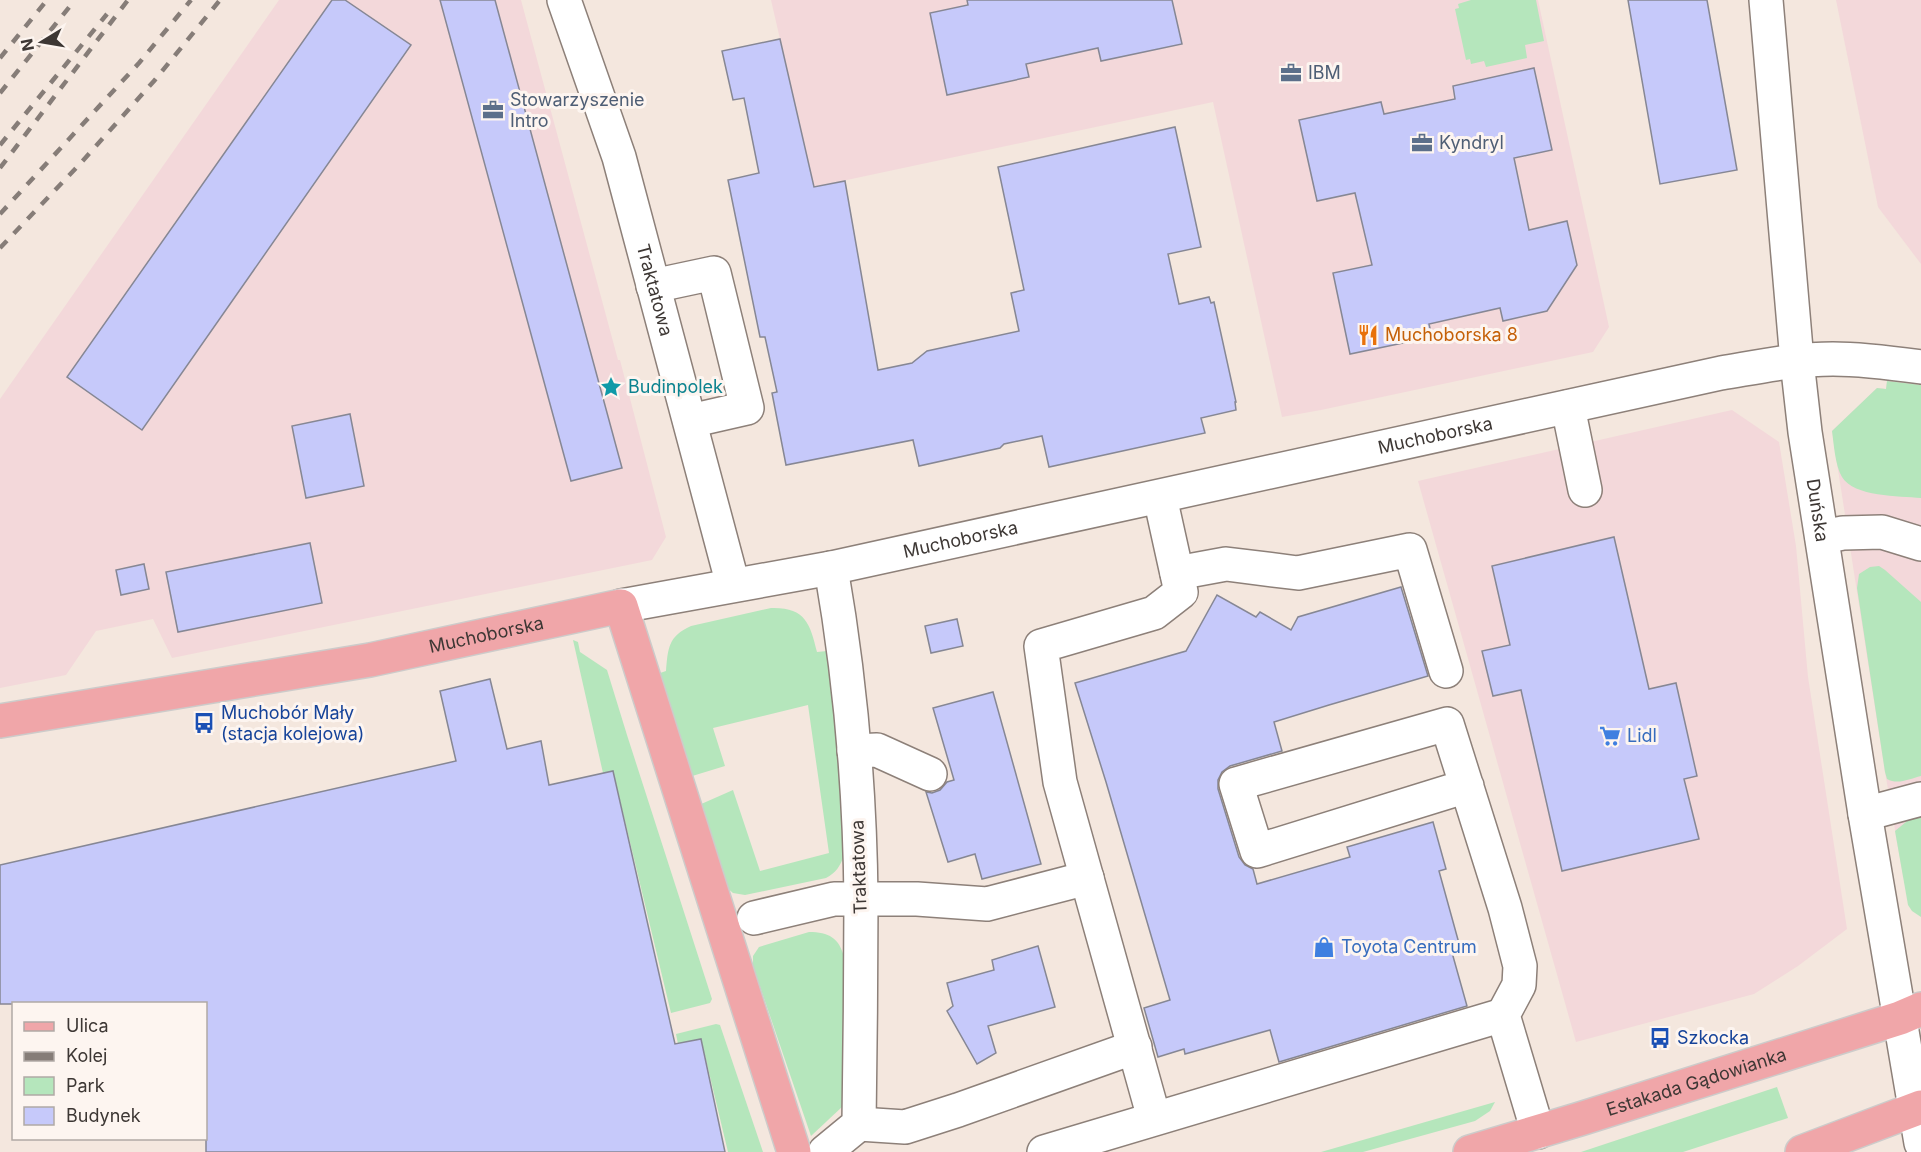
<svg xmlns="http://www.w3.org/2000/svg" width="1921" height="1152" font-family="Inter,sans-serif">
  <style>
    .commercial { fill: #f3d8da }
    .green { fill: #b5e6bc }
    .building { fill: #c6c9fa; stroke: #868794; stroke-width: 1.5 }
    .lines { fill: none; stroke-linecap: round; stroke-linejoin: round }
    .minor-casing { stroke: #8d8079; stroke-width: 36 }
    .major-casing { stroke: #cdcbca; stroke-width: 36 }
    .minor { stroke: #fff; stroke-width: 33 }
    .major { stroke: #f0a6a9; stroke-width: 33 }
    .rail { stroke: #867d78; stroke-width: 4.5; stroke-dasharray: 10 10; stroke-linecap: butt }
    .labels { text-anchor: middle; stroke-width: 6; stroke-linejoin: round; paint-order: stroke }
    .service-label { font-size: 18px; fill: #4e5e75; stroke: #fdf5f0; text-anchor: start }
    .street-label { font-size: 18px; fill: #3d3734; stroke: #fdf5f0 }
    .food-label { font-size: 18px; fill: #c56008; stroke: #fdf5f0; text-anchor: start }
    .culture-label { font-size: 18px; fill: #0d838f; stroke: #fdf5f0; text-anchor: start }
    .transit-label { font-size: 18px; fill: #164399; stroke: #fdf5f0; text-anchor: start }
    .shop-label { font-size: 18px; fill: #366cbe; stroke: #fdf5f0; text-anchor: start }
  </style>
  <rect width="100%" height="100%" fill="#f4e7de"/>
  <g class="commercial">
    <path d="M 279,0 L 521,0 L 618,360 L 620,360 L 666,537 L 652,560 L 172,658 L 153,619 L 96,631 L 66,675 L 0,688 L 0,399 Z"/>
    <path d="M 771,0 L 1538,0 L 1609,327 L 1593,352 L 1321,410 L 1282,417 L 1213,102 L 814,187 Z"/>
    <path d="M 1836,0 L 1921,0 L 1921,264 L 1878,207 Z"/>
    <path d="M 1887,381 L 1921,385 L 1921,870 L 1903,876 L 1885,772 L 1832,431 L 1877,388 L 1886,389 Z"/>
    <path d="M 1732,410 L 1779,442 L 1796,546 L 1808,677 L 1847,929 L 1798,966 L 1754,994 L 1576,1042 L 1418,481 Z"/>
  </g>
  <g class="green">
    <path d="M 1471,0 L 1536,0 L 1544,41 L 1525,45 L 1527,58 L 1486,67 L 1484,61 L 1471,64 L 1470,59 L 1466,60 L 1455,9 L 1459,8 L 1458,4 Z"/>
    <path d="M 1887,381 L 1921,385 L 1921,498 C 1899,496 1854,497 1842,477 C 1835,465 1834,445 1832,431 L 1877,388 L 1886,389 Z"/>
    <path d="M 1879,566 L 1885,570 L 1921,602 L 1921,776 C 1909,779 1898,785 1887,779 L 1885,772 L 1857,588 L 1859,574 L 1870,567 Z"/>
    <path d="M 771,608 C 805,607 810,623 817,652 L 827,651 L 839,738 L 844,856 C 840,866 836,873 826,878 L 745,895 L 733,893 L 725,886 L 699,805 L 733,790 L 760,871 L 829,853 L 808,705 L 713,728 L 725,766 L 689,777 L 657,674 L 666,671 C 668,649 668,636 691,626 Z"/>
    <path d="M 573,640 L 578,642 L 580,652 L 607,670 L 627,735 L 712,999 L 710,1003 L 671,1013 L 613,771 L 603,773 Z"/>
    <path d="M 1921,814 L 1921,917 L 1912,911 L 1908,905 L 1895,831 L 1912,817 Z"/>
    <path d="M 809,932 C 829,932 839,938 844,957 L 843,1106 L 811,1136 L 753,966 L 753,956 L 759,947 Z"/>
    <path d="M 716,1024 L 720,1025 L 763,1152 L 728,1152 L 701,1039 L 678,1044 L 676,1034 Z"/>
    <path d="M 1777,1087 L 1788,1118 L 1683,1152 L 1581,1152 Z"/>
    <path d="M 1495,1102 L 1490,1111 L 1475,1121 L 1363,1152 L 1321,1152 Z"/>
  </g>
  <g class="building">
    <path d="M 332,0 L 345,0 L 411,45 L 142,430 L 67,377 Z"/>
    <path d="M 440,0 L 495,0 L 622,468 L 571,481 Z"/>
    <path d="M 967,0 L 1172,0 L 1182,44 L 1101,61 L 1098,48 L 1026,64 L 1029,77 L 947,95 L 930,13 L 968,5 Z"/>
    <path d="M 1628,0 L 1707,0 L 1737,170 L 1660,184 Z"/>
    <path d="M 780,39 L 814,187 L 845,181 L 878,370 L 912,363 L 927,351 L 1019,331 L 1011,293 L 1024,290 L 998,167 L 1175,127 L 1201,247 L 1168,254 L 1179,304 L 1209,297 L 1211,303 L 1214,302 L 1236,402 L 1235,402 L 1236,410 L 1201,418 L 1205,433 L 1049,467 L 1042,436 L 1004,444 L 1000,448 L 919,466 L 913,440 L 786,465 L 772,393 L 777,392 L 765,337 L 760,337 L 728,180 L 759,173 L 744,98 L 733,100 L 722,51 Z"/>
    <path d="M 1534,68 L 1552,150 L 1514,158 L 1529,230 L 1567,221 L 1577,265 L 1547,311 L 1503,321 L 1500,308 L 1429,324 L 1432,337 L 1350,354 L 1333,273 L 1372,265 L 1355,193 L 1317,201 L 1299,120 L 1381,102 L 1384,114 L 1455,99 L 1453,86 Z"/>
    <path d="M 350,414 L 364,486 L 306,498 L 292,426 Z"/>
    <path d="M 1614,537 L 1649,689 L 1676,683 L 1697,776 L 1684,779 L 1699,839 L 1562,871 L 1521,690 L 1493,696 L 1482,651 L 1510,645 L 1492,566 Z"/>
    <path d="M 310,543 L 322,603 L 178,632 L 166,572 Z"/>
    <path d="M 144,564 L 149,589 L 121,595 L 116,570 Z"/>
    <path d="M 1401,587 L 1428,676 L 1329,705 L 1274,722 L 1282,751 L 1230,766 L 1222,772 L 1218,780 L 1218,789 L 1239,857 L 1245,865 L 1253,869 L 1257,884 L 1350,857 L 1347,847 L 1433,822 L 1446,869 L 1439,871 L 1460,947 L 1451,949 L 1467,1006 L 1279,1062 L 1270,1030 L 1185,1054 L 1184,1049 L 1158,1057 L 1144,1008 L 1170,1000 L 1106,782 L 1075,683 L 1186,651 L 1217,595 L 1256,617 L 1260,612 L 1291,630 L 1298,617 Z"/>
    <path d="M 957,619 L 963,646 L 931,653 L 925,626 Z"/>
    <path d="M 490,679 L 507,749 L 541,741 L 549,785 L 613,771 L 675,1044 L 701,1039 L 725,1152 L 206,1152 L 206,1004 L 0,1004 L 0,865 L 456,761 L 440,691 Z"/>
    <path d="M 993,692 L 1041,864 L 982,879 L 975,854 L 948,862 L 926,792 L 932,793 L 940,790 L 947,782 L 954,780 L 933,708 Z"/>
    <path d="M 1038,946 L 1055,1007 L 988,1026 L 996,1053 L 977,1064 L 947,1011 L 953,1006 L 947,983 L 994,970 L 992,960 Z"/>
  </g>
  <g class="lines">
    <defs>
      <g id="minor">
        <path id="s1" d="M 564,0 L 619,157 L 733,585"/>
        <path id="s2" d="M 1766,0 L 1797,361 L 1805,432 L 1865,814 L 1921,1143"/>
        <path d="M 653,286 L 714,273 L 747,408 L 690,421"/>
        <path d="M 1568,407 L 1585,490"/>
        <path d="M 1822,537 L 1843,533 L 1882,532 L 1921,544"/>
        <path d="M 1177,573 L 1226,564 L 1298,573 L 1410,550 L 1446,671"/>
        <path id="s3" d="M 621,606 L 831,568 L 1721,373 C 1758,367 1795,359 1833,359 C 1862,359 1892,363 1921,367"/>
        <path d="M 854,751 L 877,750 L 930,774"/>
        <path d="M 1467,786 L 1257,851 L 1236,784 L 1447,724 L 1505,908 L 1520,966 L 1519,985 L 1503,1015 L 1538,1132"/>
        <path d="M 1865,814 L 1921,799"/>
        <path d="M 754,918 L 834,899 L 917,899 L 987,904 L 1087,878"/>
        <path d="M 1154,1118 L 1060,782 L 1041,646 L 1154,613 L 1181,592 L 1160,497"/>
        <path d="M 859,1124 L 905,1127 L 958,1110 L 1135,1047"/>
        <path d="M 825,1152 L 859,1124 C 860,1049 861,975 861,900 C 860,789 850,677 831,568"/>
        <path d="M 1044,1152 L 1503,1015"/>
      </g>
      <g id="major">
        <path id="s4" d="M 0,721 L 370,660 L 621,606 L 794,1152"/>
        <path id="s5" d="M 1470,1152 L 1580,1119 L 1900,1018 L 1921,1009"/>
        <path d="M 1802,1152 L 1921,1107"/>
      </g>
    </defs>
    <use href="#minor" class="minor-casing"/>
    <use href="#major" class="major-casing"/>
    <use href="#minor" class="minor"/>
    <use href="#major" class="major"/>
    <g class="rail">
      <path d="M 0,58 L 47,0"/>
      <path d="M 0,93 L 75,0"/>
      <path d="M 0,145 L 107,14"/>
      <path d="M 0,168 L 128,0"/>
      <path d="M 0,214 L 139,63 L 191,0"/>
      <path d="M 0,248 L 79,165 L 154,81 L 220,0"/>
    </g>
  </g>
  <defs>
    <symbol id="office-bare" viewBox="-9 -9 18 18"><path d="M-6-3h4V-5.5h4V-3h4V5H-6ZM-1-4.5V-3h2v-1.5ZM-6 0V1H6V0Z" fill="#5c6f8a" stroke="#fdf5f0" stroke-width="2.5" paint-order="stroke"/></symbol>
    <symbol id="restaurant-bare" viewBox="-9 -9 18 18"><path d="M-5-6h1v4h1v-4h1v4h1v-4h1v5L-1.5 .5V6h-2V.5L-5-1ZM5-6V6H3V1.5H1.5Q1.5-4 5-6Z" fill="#e8710a" stroke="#fdf5f0" stroke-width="2.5" paint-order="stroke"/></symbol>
    <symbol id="sight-bare" viewBox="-9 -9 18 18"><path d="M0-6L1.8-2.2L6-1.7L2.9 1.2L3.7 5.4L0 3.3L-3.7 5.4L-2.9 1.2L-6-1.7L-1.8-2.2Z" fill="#0f9aa8" stroke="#fdf5f0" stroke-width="2.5" paint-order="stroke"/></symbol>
    <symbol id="bus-bare" viewBox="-9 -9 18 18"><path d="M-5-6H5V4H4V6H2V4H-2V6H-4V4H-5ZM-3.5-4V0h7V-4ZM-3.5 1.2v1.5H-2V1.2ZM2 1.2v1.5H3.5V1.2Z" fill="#1a4fb4" stroke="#fdf5f0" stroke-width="2.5" paint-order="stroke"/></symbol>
    <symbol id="supermarket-bare" viewBox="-9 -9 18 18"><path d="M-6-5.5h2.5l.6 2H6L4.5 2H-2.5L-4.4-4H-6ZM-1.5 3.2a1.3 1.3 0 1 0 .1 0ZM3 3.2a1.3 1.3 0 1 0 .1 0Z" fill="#3f7fe0" stroke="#fdf5f0" stroke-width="2.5" paint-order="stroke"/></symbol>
    <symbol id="shop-bare" viewBox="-9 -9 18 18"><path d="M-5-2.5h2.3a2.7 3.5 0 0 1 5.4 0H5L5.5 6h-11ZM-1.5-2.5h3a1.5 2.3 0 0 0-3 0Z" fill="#3f7fe0" stroke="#fdf5f0" stroke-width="2.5" paint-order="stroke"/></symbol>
  </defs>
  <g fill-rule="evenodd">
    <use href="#office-bare" x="1276" y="58" width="30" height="30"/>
    <use href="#office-bare" x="478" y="95" width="30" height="30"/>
    <use href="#office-bare" x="1407" y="128" width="30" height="30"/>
    <use href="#restaurant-bare" x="1353" y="320" width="30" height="30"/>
    <use href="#sight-bare" x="596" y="372" width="30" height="30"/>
    <use href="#bus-bare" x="189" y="708" width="30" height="30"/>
    <use href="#supermarket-bare" x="1595" y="721" width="30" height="30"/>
    <use href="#shop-bare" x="1309" y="932" width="30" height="30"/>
    <use href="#bus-bare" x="1645" y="1023" width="30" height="30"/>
  </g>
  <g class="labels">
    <g class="service-label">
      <text x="1308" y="79">IBM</text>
      <text x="510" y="106">Stowarzyszenie<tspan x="510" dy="21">Intro</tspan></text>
      <text x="1439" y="149">Kyndryl</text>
    </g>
    <g class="street-label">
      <text dy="6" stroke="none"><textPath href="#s1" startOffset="304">Traktatowa</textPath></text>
      <text dy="6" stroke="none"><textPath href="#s3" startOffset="832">Muchoborska</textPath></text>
      <text dy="6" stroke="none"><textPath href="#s2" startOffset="513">Duńska</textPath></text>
      <text dy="6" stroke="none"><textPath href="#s3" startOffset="346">Muchoborska</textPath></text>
      <text dy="6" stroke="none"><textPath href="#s4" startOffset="494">Muchoborska</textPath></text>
      <text transform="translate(859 867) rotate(-92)" y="6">Traktatowa</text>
      <text dy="6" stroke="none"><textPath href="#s5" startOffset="237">Estakada Gądowianka</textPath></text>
    </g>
    <g class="food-label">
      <text x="1385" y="341">Muchoborska 8</text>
    </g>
    <g class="culture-label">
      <text x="628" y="393">Budinpolek</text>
    </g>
    <g class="transit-label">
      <text x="221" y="719">Muchobór Mały<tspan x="221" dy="21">(stacja kolejowa)</tspan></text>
      <text x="1677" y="1044">Szkocka</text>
    </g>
    <g class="shop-label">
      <text x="1627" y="742">Lidl</text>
      <text x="1341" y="953">Toyota Centrum</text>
    </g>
  </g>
  <rect x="12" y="1002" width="195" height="138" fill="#fdf5f0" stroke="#b0a9a5" stroke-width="1.5"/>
  <rect x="24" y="1022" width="30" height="9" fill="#f0a6a9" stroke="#b0a9a5" stroke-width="1.5"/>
  <text x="66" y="1032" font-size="18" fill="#3d3734">Ulica</text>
  <rect x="24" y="1052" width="30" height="9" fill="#867d78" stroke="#b0a9a5" stroke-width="1.5"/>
  <text x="66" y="1062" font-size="18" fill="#3d3734">Kolej</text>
  <rect x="24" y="1077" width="30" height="18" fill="#b5e6bc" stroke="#b0a9a5" stroke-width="1.5"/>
  <text x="66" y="1092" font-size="18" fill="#3d3734">Park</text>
  <rect x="24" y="1107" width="30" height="18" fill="#c6c9fa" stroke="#b0a9a5" stroke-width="1.5"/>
  <text x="66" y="1122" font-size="18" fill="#3d3734">Budynek</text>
  <g transform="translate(42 42) rotate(259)" stroke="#fdf5f0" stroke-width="4.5" paint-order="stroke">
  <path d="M0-4.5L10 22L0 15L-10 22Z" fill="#3d3734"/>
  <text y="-9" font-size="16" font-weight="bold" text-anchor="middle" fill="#3d3734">N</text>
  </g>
</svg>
